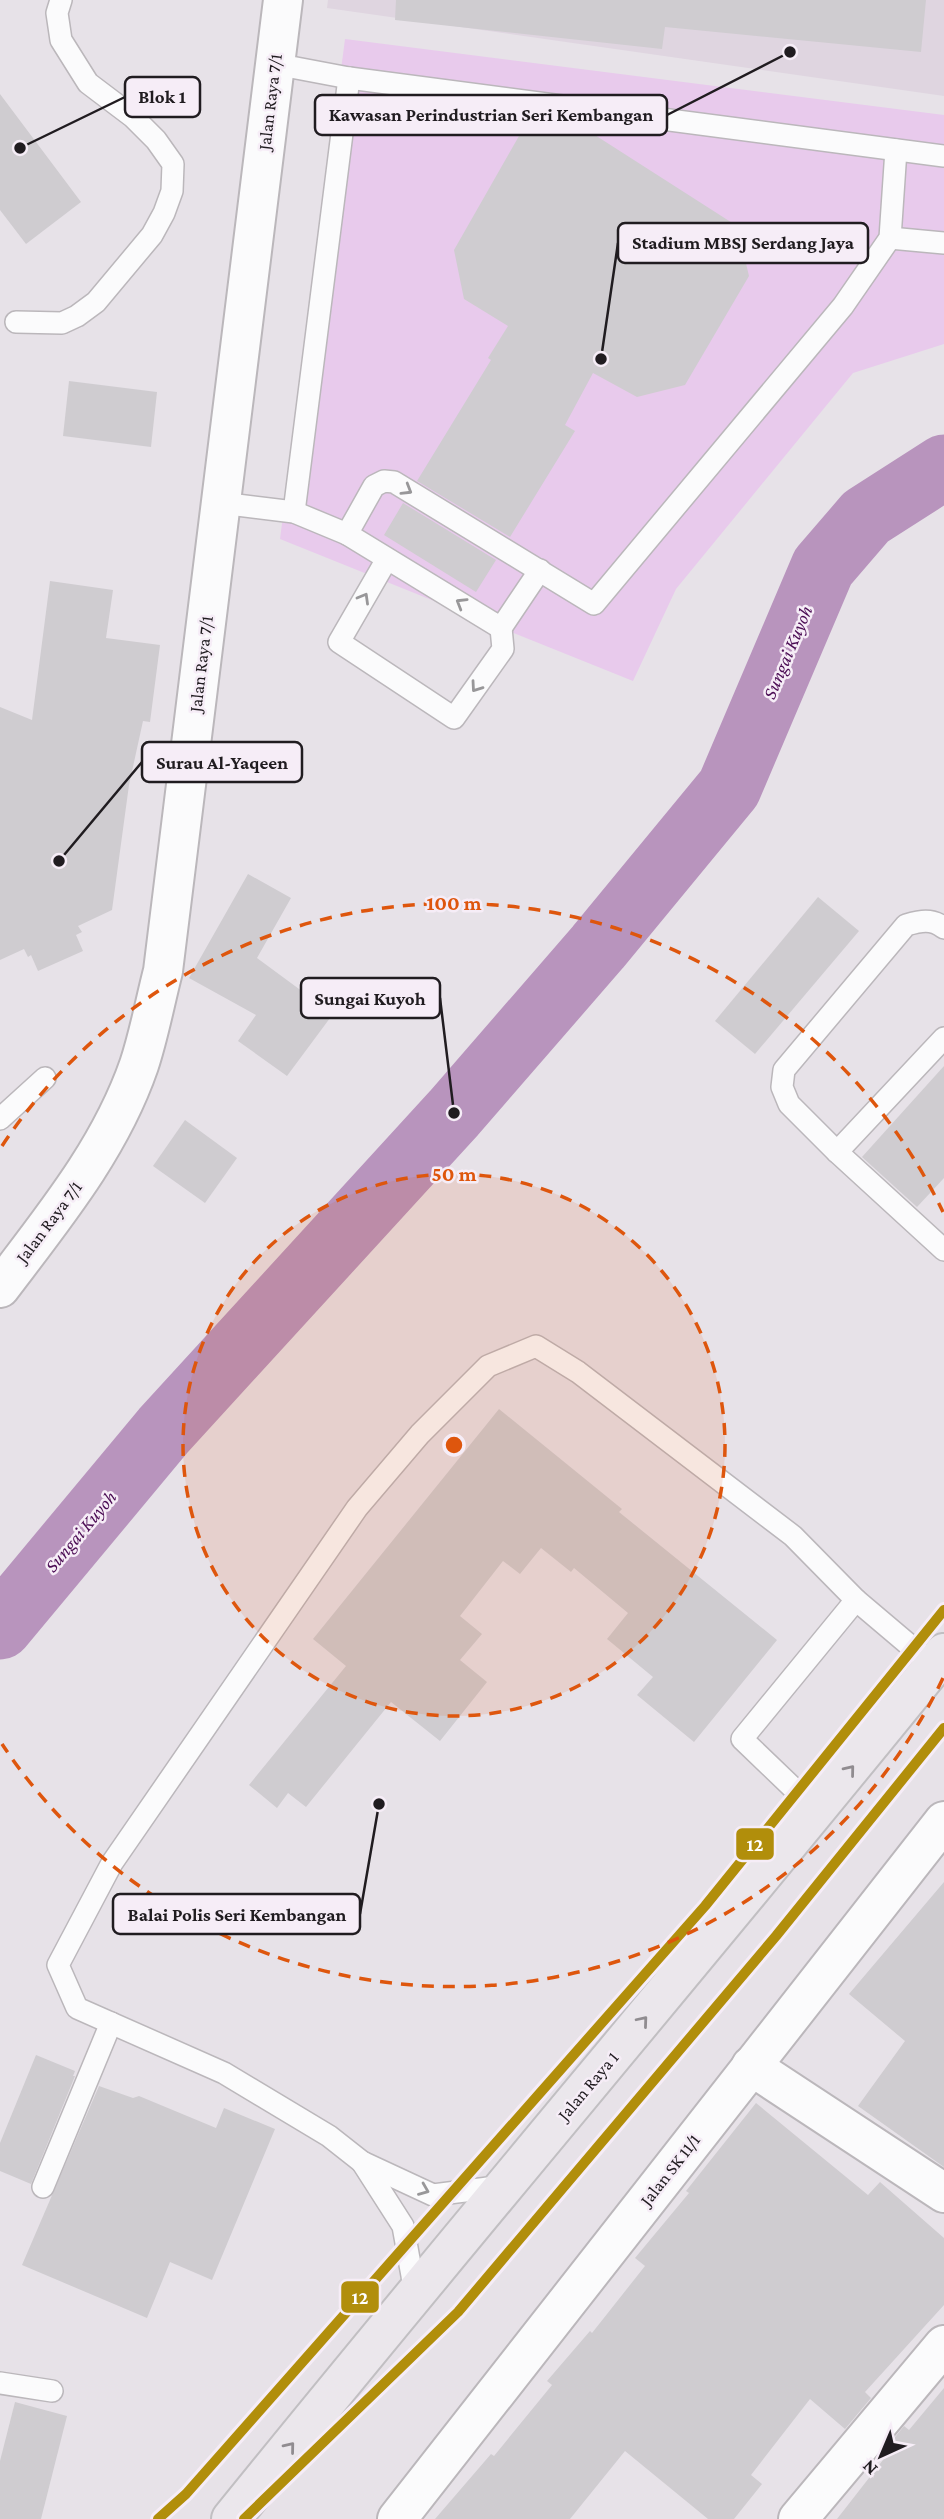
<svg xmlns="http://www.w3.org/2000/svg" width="944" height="2519" font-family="'Crimson Pro',serif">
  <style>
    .built { fill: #dfd5e0 }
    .garden { fill: #e8caec }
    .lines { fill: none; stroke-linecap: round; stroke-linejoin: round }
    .river { stroke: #b894bd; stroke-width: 65 }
    .building { fill: #cfccd0 }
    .lane-casing { stroke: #bbb7bb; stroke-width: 24 }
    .street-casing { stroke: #bbb7bb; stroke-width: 42 }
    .primary-casing { stroke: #c1bfc2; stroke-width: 42 }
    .lane { stroke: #fbfbfc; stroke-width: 21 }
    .street { stroke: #fbfbfc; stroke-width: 38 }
    .primary { stroke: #ebe7ec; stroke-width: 38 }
    .metro-1-casing { stroke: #f6edf7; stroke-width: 16 }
    .metro-1 { stroke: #b18e0b; stroke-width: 10 }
    .oneway { stroke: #989799 }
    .oneway2 { stroke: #908c90 }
    .ring { fill: none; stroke: #de560d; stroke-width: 3.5; stroke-dasharray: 12 9 }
    .labels { text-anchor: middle; stroke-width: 5; stroke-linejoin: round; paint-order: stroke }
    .street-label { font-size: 18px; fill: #201c20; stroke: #f6edf7 }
    .water-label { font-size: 19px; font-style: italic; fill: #4b0c54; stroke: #f6edf7 }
    .centre { fill: #de560d; stroke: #f6edf7; stroke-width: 3.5 }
    .ring-label { font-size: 21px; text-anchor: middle; font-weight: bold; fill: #de560d; stroke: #f6edf7; stroke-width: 5; stroke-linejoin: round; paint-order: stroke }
    .leader { fill: none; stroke: #201c20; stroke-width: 2.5 }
    .callout-dot { fill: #201c20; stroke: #f6edf7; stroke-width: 2.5 }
    .callout { fill: #f6edf7; stroke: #201c20; stroke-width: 2.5 }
    .callout-label { font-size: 19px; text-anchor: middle; font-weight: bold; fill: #201c20 }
    .line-badge { stroke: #f6edf7; stroke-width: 2.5 }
    .badge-label { font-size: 19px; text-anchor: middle; font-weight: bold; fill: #fff }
  </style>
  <rect width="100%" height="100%" fill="#e7e2e8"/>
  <path class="built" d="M 328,0 L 944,0 L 944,96 L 327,8 Z"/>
  <path class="garden" d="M 345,39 L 944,115 L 944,344 L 853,373 L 676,589 L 633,681 L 280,539 Z"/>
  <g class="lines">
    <path class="river" d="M 0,1627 L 164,1430 L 454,1113 L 598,947 L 729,788 L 823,567 L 866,517 L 944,467"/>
  </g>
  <g class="building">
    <path d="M 396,0 L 926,0 L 921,52 L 665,27 L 662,49 L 395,20 Z"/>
    <path d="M 0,94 L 81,202 L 26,244 L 0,210 Z"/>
    <path d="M 573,121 L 737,226 L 749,276 L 685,385 L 637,397 L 593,373 L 565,425 L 575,431 L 510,537 L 417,481 L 491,360 L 488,358 L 508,326 L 464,299 L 454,250 L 519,136 Z"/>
    <path d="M 69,381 L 157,392 L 151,447 L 63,436 Z"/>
    <path d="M 403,503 L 496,560 L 476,592 L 384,535 Z"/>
    <path d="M 50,581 L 113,590 L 106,638 L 160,645 L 150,722 L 143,721 L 129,785 L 112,910 L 78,926 L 82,932 L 76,935 L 83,951 L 38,971 L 31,955 L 28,957 L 24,949 L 0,960 L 0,707 L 32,720 Z"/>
    <path d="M 248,874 L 291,898 L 257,958 L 333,1014 L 287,1076 L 238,1041 L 256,1015 L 189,978 Z"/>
    <path d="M 818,897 L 859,931 L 755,1054 L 715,1021 Z"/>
    <path d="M 944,1066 L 944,1178 L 917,1207 L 862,1157 Z"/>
    <path d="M 185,1120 L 237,1158 L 205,1203 L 153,1166 Z"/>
    <path d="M 499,1409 L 622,1509 L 619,1512 L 777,1640 L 694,1742 L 637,1695 L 653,1677 L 607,1639 L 628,1613 L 574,1568 L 571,1572 L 541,1548 L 520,1574 L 503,1561 L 460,1616 L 482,1634 L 460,1660 L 487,1682 L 440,1741 L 391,1702 L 306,1807 L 288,1793 L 277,1808 L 249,1785 L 346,1666 L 313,1639 Z"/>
    <path d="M 944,1882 L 944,2167 L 858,2106 L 905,2041 L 849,1994 Z"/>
    <path d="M 36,2055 L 75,2071 L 73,2076 L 75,2076 L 31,2184 L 0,2171 L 0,2143 Z"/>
    <path d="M 99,2086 L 133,2098 L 139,2096 L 216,2128 L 224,2108 L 275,2129 L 212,2280 L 170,2262 L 147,2318 L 22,2265 Z"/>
    <path d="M 756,2103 L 868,2195 L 880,2182 L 944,2238 L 944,2305 L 865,2392 L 871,2398 L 845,2429 L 810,2399 L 751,2475 L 762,2484 L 734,2519 L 708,2519 L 625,2451 L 570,2519 L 435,2519 L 491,2454 L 494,2456 L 552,2385 L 547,2381 L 590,2331 L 592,2333 L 645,2266 L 635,2258 L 689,2193 L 686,2191 Z"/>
    <path d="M 944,2388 L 944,2519 L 837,2519 L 883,2460 L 879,2457 L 904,2426 L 909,2430 Z"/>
    <path d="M 15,2402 L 67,2416 L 41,2519 L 0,2519 L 0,2461 Z"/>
  </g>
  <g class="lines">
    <defs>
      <g id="lane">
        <path d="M 275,64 L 349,78 L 944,156"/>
        <path d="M 890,238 L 944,243"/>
        <path d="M 16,322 L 62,323 L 77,316 L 96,302 L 152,235 L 164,213 L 172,191 L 173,164 L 156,140 L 133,117 L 88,83 L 61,40 L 57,13 L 61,0"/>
        <path d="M 221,503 L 294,512 L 347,534 L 501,628 L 540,570"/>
        <path d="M 294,512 L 349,78"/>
        <path d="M 347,534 L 374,486 L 384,481 L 394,482 L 594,604 L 843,306 L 890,238 L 896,150"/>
        <path d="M 387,559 L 339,642 L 454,718 L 503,649 L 501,628"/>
        <path d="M 944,928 C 932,918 920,921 906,925 L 784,1070 L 782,1087 L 789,1104 L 837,1152 L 944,1250"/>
        <path d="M 0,1119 L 45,1078"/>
        <path d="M 837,1152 L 944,1038"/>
        <path d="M 856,1600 L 934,1666"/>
        <path d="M 362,2162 L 403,2226 L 415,2292"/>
        <path d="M 504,2186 L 433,2195 L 362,2162 L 329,2136 L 224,2073 L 77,2008 L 58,1965 L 112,1863 L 357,1508 L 420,1434 L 488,1366 L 536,1346 L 578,1372 L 793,1536 L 856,1600 L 742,1739 L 817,1811"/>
        <path d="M 43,2187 L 111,2023"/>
        <path d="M 0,2383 L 52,2391"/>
      </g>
      <g id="street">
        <path d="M 0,1288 C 53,1218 110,1149 139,1065 C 149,1035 155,1002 163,971 L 283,0"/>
        <path d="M 751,2066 L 944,2193"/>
        <path d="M 397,2519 L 944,1821"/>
        <path d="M 798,2519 L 944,2345"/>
      </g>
      <path id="primary" d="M 231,2519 C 466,2228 709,1944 944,1653"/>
    </defs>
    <use href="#lane" class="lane-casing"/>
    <use href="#street" class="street-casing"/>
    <use href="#primary" class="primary-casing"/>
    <use href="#lane" class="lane"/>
    <use href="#street" class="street"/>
    <use href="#primary" class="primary"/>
    <defs>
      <g id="metro-1">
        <path d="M 158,2519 L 186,2494 L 705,1906 L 944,1610"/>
        <path d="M 244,2519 L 458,2312 L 776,1936 L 944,1728"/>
      </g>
    </defs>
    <use href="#metro-1" class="metro-1-casing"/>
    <use href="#metro-1" class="metro-1"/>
  </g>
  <defs><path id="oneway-chevron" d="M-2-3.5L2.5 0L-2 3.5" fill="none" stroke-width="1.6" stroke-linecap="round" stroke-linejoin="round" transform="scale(1.75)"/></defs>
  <g class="oneway">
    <use href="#oneway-chevron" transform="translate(407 490) rotate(31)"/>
    <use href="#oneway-chevron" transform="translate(364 598) rotate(-60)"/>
    <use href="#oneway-chevron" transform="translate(461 603) rotate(-149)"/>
    <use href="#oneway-chevron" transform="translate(476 687) rotate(125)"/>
    <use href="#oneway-chevron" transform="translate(424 2190) rotate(22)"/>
  </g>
  <g class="oneway2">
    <use href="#oneway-chevron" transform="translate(850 1770) rotate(-51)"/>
    <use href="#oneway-chevron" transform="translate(643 2021) rotate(-50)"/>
    <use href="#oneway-chevron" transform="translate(290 2447) rotate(-51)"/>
  </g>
  <circle cx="454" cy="1445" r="271" fill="#de560d" fill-opacity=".12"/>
  <g class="ring">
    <circle cx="454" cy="1445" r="271"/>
    <path d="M943 1678A542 542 0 0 1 2 1744M2 1146A542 542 0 0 1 943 1212"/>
  </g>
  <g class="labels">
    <g class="street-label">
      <text transform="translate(270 102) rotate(-83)" y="6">Jalan Raya 7/1</text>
      <text transform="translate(201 664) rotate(-83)" y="6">Jalan Raya 7/1</text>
      <text transform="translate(49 1222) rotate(-53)" y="6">Jalan Raya 7/1</text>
      <text transform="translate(588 2086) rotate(-50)" y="6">Jalan Raya 1</text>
      <text transform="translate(670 2170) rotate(-52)" y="6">Jalan SK 11/1</text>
    </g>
    <g class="water-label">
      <text transform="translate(787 652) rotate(-67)" y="7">Sungai Kuyoh</text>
      <text transform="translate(80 1531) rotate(-50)" y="7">Sungai Kuyoh</text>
    </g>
  </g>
  <circle cx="454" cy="1445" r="10" class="centre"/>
  <g class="ring-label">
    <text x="454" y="910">100 m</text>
    <text x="454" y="1181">50 m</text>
  </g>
  <path class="leader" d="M20 148L125 97M790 52L667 115M601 359L618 243M59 861L142 762M454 1113L440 998M379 1804L360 1914"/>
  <g class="callout-dot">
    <circle cx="20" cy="148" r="7"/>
    <circle cx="790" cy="52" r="7"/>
    <circle cx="601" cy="359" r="7"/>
    <circle cx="59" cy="861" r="7"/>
    <circle cx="454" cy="1113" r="7"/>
    <circle cx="379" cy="1804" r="7"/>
  </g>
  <g class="callout">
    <rect x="125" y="77" width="75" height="40" rx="7"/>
    <rect x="315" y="95" width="352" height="40" rx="7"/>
    <rect x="618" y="223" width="250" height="40" rx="7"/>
    <rect x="142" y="742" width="160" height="40" rx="7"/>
    <rect x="301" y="978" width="139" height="40" rx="7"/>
    <rect x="113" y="1894" width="247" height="40" rx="7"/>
  </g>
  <g class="callout-label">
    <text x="162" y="103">Blok 1</text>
    <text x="491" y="121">Kawasan Perindustrian Seri Kembangan</text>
    <text x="743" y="249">Stadium MBSJ Serdang Jaya</text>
    <text x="222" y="769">Surau Al-Yaqeen</text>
    <text x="370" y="1005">Sungai Kuyoh</text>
    <text x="237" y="1921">Balai Polis Seri Kembangan</text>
  </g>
  <g class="line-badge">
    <rect x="735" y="1827" width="40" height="34" rx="7" fill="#b18e0b"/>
    <rect x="340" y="2280" width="40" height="34" rx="7" fill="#b18e0b"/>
  </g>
  <g class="badge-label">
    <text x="755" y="1851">12</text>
    <text x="360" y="2304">12</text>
  </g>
  <g transform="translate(881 2456) rotate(224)" stroke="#f6edf7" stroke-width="5" paint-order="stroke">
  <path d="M0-5L12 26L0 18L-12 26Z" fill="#201c20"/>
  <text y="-10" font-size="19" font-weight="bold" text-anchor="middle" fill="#201c20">N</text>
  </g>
</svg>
